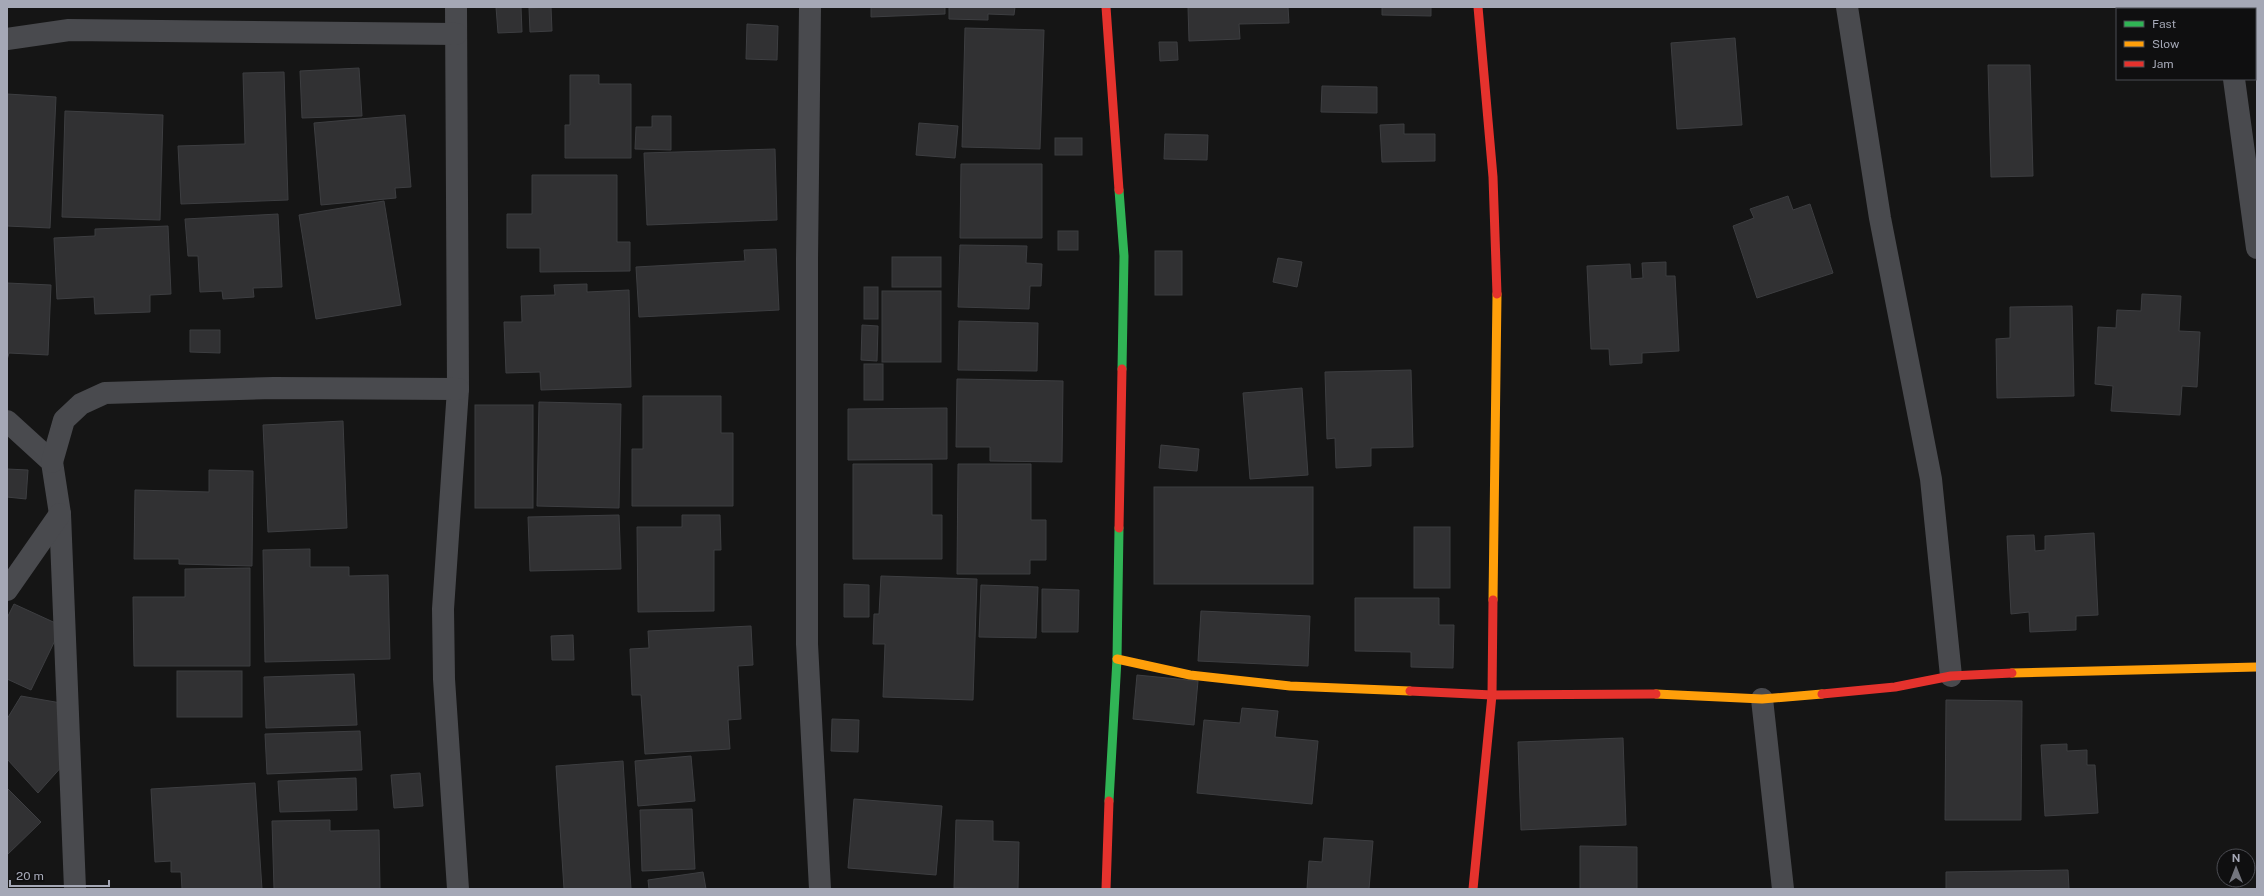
<svg xmlns="http://www.w3.org/2000/svg" width="2264" height="896" font-family="'Public Sans',sans-serif">
  <style>
    .building { fill: #313133; stroke: #3d3e41 }
    .lines { fill: none; stroke-linecap: round; stroke-linejoin: round }
    .street { stroke: #494a4e; stroke-width: 22 }
    .fast { stroke: #30b455; stroke-width: 9 }
    .slow { stroke: #ff9f0a; stroke-width: 9 }
    .jam { stroke: #e5322d; stroke-width: 9 }
  </style>
  <rect width="100%" height="100%" fill="#151515"/>
  <g class="building">
    <path d="M 496,7 L 521,7 L 522,32 L 498,33 Z"/>
    <path d="M 551,7 L 552,31 L 530,32 L 529,8 Z"/>
    <path d="M 871,7 L 945,7 L 945,14 L 871,17 Z"/>
    <path d="M 949,7 L 1015,7 L 1014,15 L 988,14 L 988,20 L 949,19 Z"/>
    <path d="M 1188,7 L 1288,7 L 1289,23 L 1239,24 L 1240,39 L 1189,41 Z"/>
    <path d="M 1382,7 L 1431,7 L 1431,16 L 1382,15 Z"/>
    <path d="M 2249,7 L 2257,7 L 2257,36 L 2255,36 L 2255,9 L 2249,9 Z"/>
    <path d="M 747,24 L 778,26 L 777,60 L 746,59 Z"/>
    <path d="M 965,28 L 1044,30 L 1040,149 L 962,147 Z"/>
    <path d="M 1735,38 L 1742,125 L 1677,129 L 1671,43 Z"/>
    <path d="M 1159,42 L 1177,42 L 1178,60 L 1160,61 Z"/>
    <path d="M 1988,65 L 2030,65 L 2033,176 L 1991,177 Z"/>
    <path d="M 359,68 L 362,116 L 302,118 L 300,71 Z"/>
    <path d="M 284,72 L 288,200 L 181,204 L 178,146 L 245,144 L 243,73 Z"/>
    <path d="M 570,75 L 599,75 L 599,84 L 631,84 L 631,158 L 565,158 L 565,125 L 570,125 Z"/>
    <path d="M 1322,86 L 1377,87 L 1377,113 L 1321,112 Z"/>
    <path d="M 7,94 L 56,97 L 50,228 L 7,226 Z"/>
    <path d="M 65,111 L 163,115 L 160,220 L 62,217 Z"/>
    <path d="M 405,115 L 411,187 L 395,188 L 396,198 L 321,205 L 314,123 Z"/>
    <path d="M 652,116 L 671,116 L 671,150 L 635,149 L 636,127 L 652,127 Z"/>
    <path d="M 919,123 L 958,126 L 955,158 L 916,155 Z"/>
    <path d="M 1404,124 L 1404,134 L 1435,134 L 1435,161 L 1382,162 L 1380,125 Z"/>
    <path d="M 1165,134 L 1208,135 L 1207,160 L 1164,159 Z"/>
    <rect x="1055" y="138" width="27" height="17"/>
    <path d="M 775,149 L 777,220 L 647,225 L 644,153 Z"/>
    <path d="M 961,164 L 1042,164 L 1042,238 L 960,238 Z"/>
    <path d="M 532,175 L 617,175 L 617,242 L 630,242 L 630,271 L 540,272 L 540,248 L 507,248 L 507,214 L 532,214 Z"/>
    <path d="M 1788,196 L 1793,210 L 1810,204 L 1833,273 L 1757,298 L 1733,226 L 1754,218 L 1750,209 Z"/>
    <path d="M 384,201 L 401,305 L 316,319 L 299,215 Z"/>
    <path d="M 278,214 L 282,287 L 253,288 L 254,297 L 223,299 L 222,291 L 200,292 L 198,256 L 188,256 L 185,219 Z"/>
    <path d="M 168,226 L 171,294 L 150,295 L 150,312 L 95,314 L 94,297 L 57,299 L 54,238 L 95,236 L 95,229 Z"/>
    <rect x="1058" y="231" width="20" height="19"/>
    <path d="M 960,245 L 1027,246 L 1026,263 L 1042,264 L 1041,286 L 1030,286 L 1029,309 L 958,307 Z"/>
    <path d="M 776,249 L 779,310 L 639,317 L 636,267 L 745,261 L 744,250 Z"/>
    <rect x="1155" y="251" width="27" height="44"/>
    <rect x="892" y="257" width="49" height="30"/>
    <path d="M 1278,258 L 1302,262 L 1297,287 L 1273,282 Z"/>
    <path d="M 1666,262 L 1666,276 L 1675,276 L 1679,351 L 1642,353 L 1642,363 L 1610,365 L 1609,349 L 1591,349 L 1587,266 L 1630,264 L 1631,279 L 1643,278 L 1642,263 Z"/>
    <path d="M 7,283 L 51,285 L 48,355 L 9,353 L 7,360 Z"/>
    <path d="M 587,284 L 587,292 L 629,290 L 631,387 L 541,390 L 540,372 L 506,373 L 504,322 L 522,322 L 521,296 L 555,295 L 554,285 Z"/>
    <rect x="864" y="287" width="14" height="32"/>
    <rect x="882" y="291" width="59" height="71"/>
    <path d="M 2142,294 L 2181,296 L 2179,331 L 2200,332 L 2197,387 L 2182,386 L 2180,415 L 2111,411 L 2113,386 L 2095,384 L 2098,327 L 2116,328 L 2117,310 L 2141,311 Z"/>
    <path d="M 2072,306 L 2074,396 L 1997,398 L 1996,339 L 2010,338 L 2010,307 Z"/>
    <path d="M 959,321 L 1038,323 L 1037,371 L 958,370 Z"/>
    <path d="M 862,325 L 878,326 L 877,361 L 861,360 Z"/>
    <path d="M 190,330 L 220,330 L 220,353 L 190,352 Z"/>
    <rect x="864" y="364" width="19" height="36"/>
    <path d="M 1411,370 L 1413,447 L 1371,448 L 1371,466 L 1336,468 L 1335,438 L 1327,439 L 1325,372 Z"/>
    <path d="M 957,379 L 1063,381 L 1062,462 L 990,461 L 990,447 L 956,447 Z"/>
    <path d="M 1302,388 L 1308,475 L 1250,479 L 1243,393 Z"/>
    <path d="M 643,396 L 721,396 L 721,433 L 733,433 L 733,506 L 632,506 L 632,449 L 643,449 Z"/>
    <path d="M 539,402 L 621,404 L 619,508 L 537,506 Z"/>
    <rect x="475" y="405" width="58" height="103"/>
    <path d="M 947,408 L 947,459 L 848,460 L 848,409 Z"/>
    <path d="M 343,421 L 347,528 L 268,532 L 263,425 Z"/>
    <path d="M 1161,445 L 1199,449 L 1197,471 L 1159,468 Z"/>
    <path d="M 853,464 L 932,464 L 932,515 L 942,515 L 942,559 L 853,559 Z"/>
    <path d="M 958,464 L 1031,464 L 1031,520 L 1046,520 L 1046,560 L 1030,560 L 1030,574 L 957,574 Z"/>
    <path d="M 7,469 L 28,470 L 26,499 L 7,497 Z"/>
    <path d="M 209,470 L 253,471 L 252,566 L 179,564 L 179,559 L 134,559 L 135,490 L 209,492 Z"/>
    <rect x="1154" y="487" width="159" height="97"/>
    <path d="M 619,515 L 621,569 L 530,571 L 528,517 Z"/>
    <path d="M 682,515 L 720,515 L 721,550 L 714,550 L 714,611 L 638,612 L 637,527 L 682,527 Z"/>
    <rect x="1414" y="527" width="36" height="61"/>
    <path d="M 2094,533 L 2098,615 L 2076,616 L 2076,630 L 2030,632 L 2029,612 L 2011,614 L 2007,536 L 2034,535 L 2035,551 L 2045,550 L 2045,536 Z"/>
    <path d="M 310,549 L 310,567 L 349,567 L 349,576 L 388,575 L 390,659 L 265,662 L 263,550 Z"/>
    <path d="M 250,568 L 250,666 L 134,666 L 133,597 L 185,597 L 185,569 Z"/>
    <path d="M 881,576 L 977,579 L 973,700 L 883,697 L 885,644 L 873,644 L 874,614 L 879,614 Z"/>
    <path d="M 844,584 L 869,585 L 869,617 L 844,617 Z"/>
    <path d="M 981,585 L 1038,587 L 1036,638 L 979,637 Z"/>
    <path d="M 1042,589 L 1079,590 L 1078,632 L 1042,632 Z"/>
    <path d="M 1355,598 L 1439,598 L 1439,625 L 1454,625 L 1453,668 L 1411,667 L 1411,652 L 1355,651 Z"/>
    <path d="M 14,604 L 62,626 L 31,690 L 7,679 L 7,618 Z"/>
    <path d="M 1201,611 L 1310,616 L 1308,666 L 1198,661 Z"/>
    <path d="M 751,626 L 753,665 L 738,666 L 741,719 L 728,720 L 730,749 L 645,754 L 641,695 L 632,695 L 630,649 L 649,648 L 648,631 Z"/>
    <path d="M 573,635 L 574,660 L 552,660 L 551,636 Z"/>
    <rect x="177" y="671" width="65" height="46"/>
    <path d="M 354,674 L 357,725 L 266,728 L 264,677 Z"/>
    <path d="M 1137,675 L 1198,681 L 1194,725 L 1133,719 Z"/>
    <path d="M 21,696 L 61,703 L 64,764 L 38,793 L 7,759 L 7,719 Z"/>
    <path d="M 1946,700 L 2022,701 L 2021,820 L 1945,820 Z"/>
    <path d="M 1242,708 L 1278,711 L 1275,737 L 1318,741 L 1312,804 L 1197,793 L 1204,720 L 1240,723 Z"/>
    <path d="M 832,719 L 859,720 L 858,752 L 831,751 Z"/>
    <path d="M 360,731 L 362,770 L 267,774 L 265,734 Z"/>
    <path d="M 1623,738 L 1626,825 L 1521,830 L 1518,742 Z"/>
    <path d="M 2067,744 L 2067,751 L 2087,750 L 2087,765 L 2095,765 L 2098,813 L 2045,816 L 2041,745 Z"/>
    <path d="M 691,756 L 695,801 L 638,806 L 635,761 Z"/>
    <path d="M 623,761 L 631,889 L 564,889 L 556,766 Z"/>
    <path d="M 420,773 L 423,806 L 394,808 L 391,775 Z"/>
    <path d="M 356,778 L 357,810 L 280,812 L 278,781 Z"/>
    <path d="M 255,783 L 262,889 L 182,889 L 181,872 L 171,872 L 171,861 L 155,862 L 151,789 Z"/>
    <path d="M 7,788 L 41,822 L 7,855 Z"/>
    <path d="M 854,799 L 942,806 L 936,875 L 848,868 Z"/>
    <path d="M 692,809 L 695,869 L 642,871 L 640,810 Z"/>
    <path d="M 330,820 L 330,831 L 379,830 L 380,889 L 274,889 L 272,821 Z"/>
    <path d="M 956,820 L 993,821 L 993,841 L 1019,842 L 1018,889 L 954,888 Z"/>
    <path d="M 1324,838 L 1373,841 L 1369,889 L 1307,889 L 1309,861 L 1322,862 Z"/>
    <path d="M 1580,846 L 1637,847 L 1637,889 L 1580,889 Z"/>
    <path d="M 2068,870 L 2069,889 L 1946,889 L 1946,872 Z"/>
    <path d="M 703,872 L 706,889 L 649,889 L 648,880 Z"/>
  </g>
  <g class="lines">
    <g class="street">
      <path d="M 456,7 L 458,389 L 443,609 L 444,679 L 458,889"/>
      <path d="M 810,7 L 807,259 L 807,644 L 820,889"/>
      <path d="M 1847,7 L 1880,218 L 1931,479 L 1951,676"/>
      <path d="M 2225,7 L 2225,9"/>
      <path d="M 7,39 L 69,30 L 456,34"/>
      <path d="M 2234,79 L 2257,248"/>
      <path d="M 7,421 L 52,462 L 60,514 L 75,889"/>
      <path d="M 52,462 L 64,420 L 81,404 L 105,393 L 274,388 L 458,389"/>
      <path d="M 7,590 L 60,514"/>
      <path d="M 1762,699 L 1783,889"/>
    </g>
    <g class="fast">
      <path d="M 1119,190 L 1124,256 L 1122,369"/>
      <path d="M 1109,801 L 1117,659 L 1119,528"/>
    </g>
    <g class="slow">
      <path d="M 1493,600 L 1497,294"/>
      <path d="M 1117,659 L 1190,675 L 1290,686 L 1410,691"/>
      <path d="M 2012,673 L 2257,667"/>
      <path d="M 1656,694 L 1762,699 L 1822,694"/>
    </g>
    <g class="jam">
      <path d="M 1106,7 L 1119,190"/>
      <path d="M 1478,7 L 1493,177 L 1497,294"/>
      <path d="M 1119,528 L 1122,369"/>
      <path d="M 1410,691 L 1492,695 L 1656,694"/>
      <path d="M 1822,694 L 1895,687 L 1951,676 L 2012,673"/>
      <path d="M 1106,889 L 1109,801"/>
      <path d="M 1473,889 L 1492,695 L 1493,600"/>
    </g>
  </g>
  <rect width="2264" height="896" fill="none" stroke="#a5a8b6" stroke-width="16"/>
  <rect x="2116" y="8" width="140" height="72" fill="#0f0f10" stroke="#4b4c52"/>
  <rect x="2124" y="21" width="20" height="6" fill="#30b455" stroke="#4b4c52"/>
  <text x="2152" y="28" font-size="12" fill="#a5a8b6">Fast</text>
  <rect x="2124" y="41" width="20" height="6" fill="#ff9f0a" stroke="#4b4c52"/>
  <text x="2152" y="48" font-size="12" fill="#a5a8b6">Slow</text>
  <rect x="2124" y="61" width="20" height="6" fill="#e5322d" stroke="#4b4c52"/>
  <text x="2152" y="68" font-size="12" fill="#a5a8b6">Jam</text>
  <g transform="translate(2236 868)"><circle r="19" fill="#0f0f10" stroke="#4b4c52"/>
  <path d="M0-3L7 15L0 10L-7 15Z" fill="#73757e"/>
  <text y="-6" font-size="11" font-weight="bold" text-anchor="middle" fill="#a5a8b6">N</text>
  </g>
  <path d="M10 880v6h99v-6" fill="none" stroke="#a5a8b6" stroke-width="2"/>
  <text x="16" y="880" font-size="12" fill="#a5a8b6" stroke="#0f0f10" stroke-width="3" paint-order="stroke">20 m</text>
</svg>
